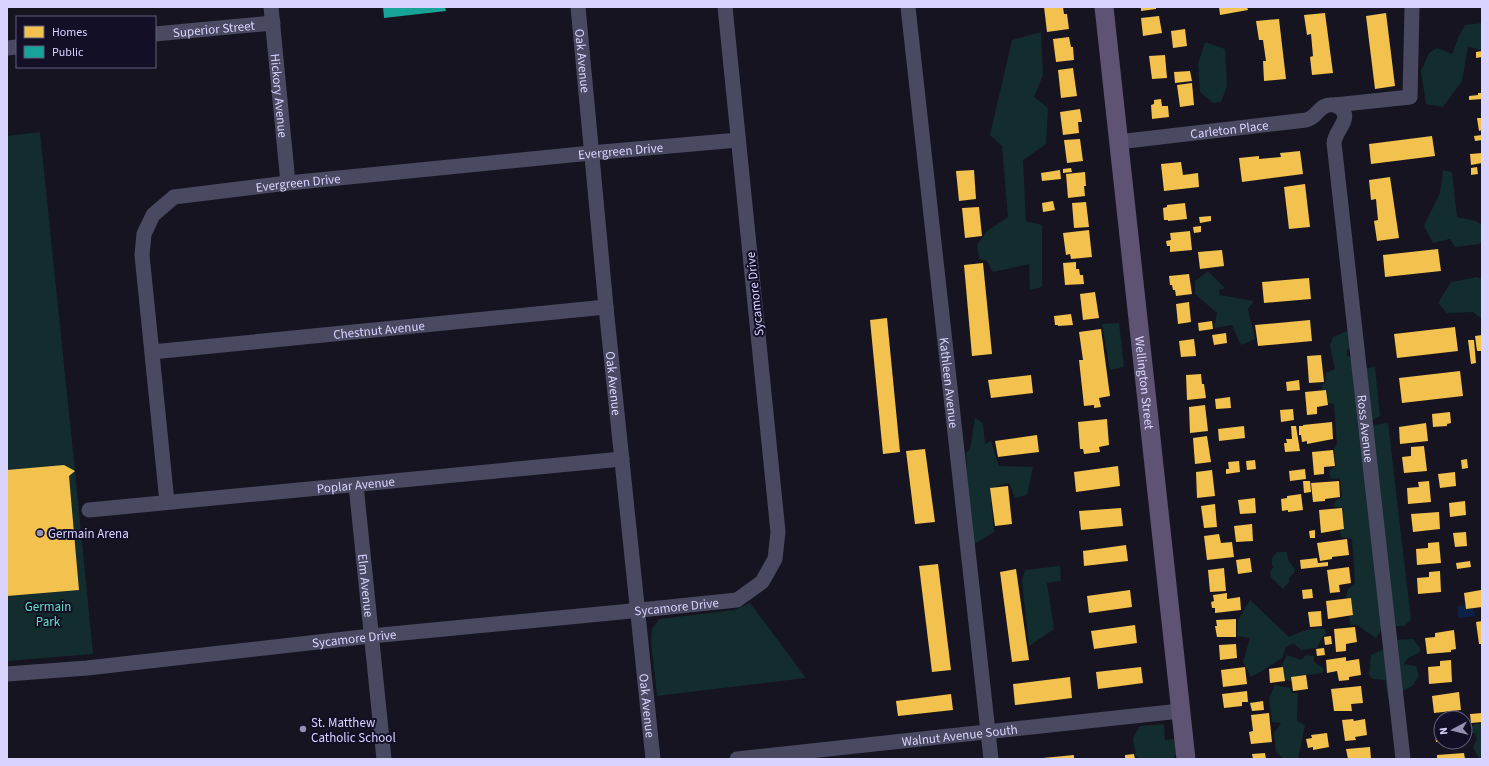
<svg xmlns="http://www.w3.org/2000/svg" width="1489" height="766" font-family="'Source Sans 3',sans-serif">
  <style>
    .green { fill: #132c2d }
    .water { fill: #0d2144 }
    .homes { fill: #f2c14e }
    .public { fill: #17a398 }
    .lines { fill: none; stroke-linecap: round; stroke-linejoin: round }
    .minor { stroke: #4a4962; stroke-width: 15 }
    .major { stroke: #5e5373; stroke-width: 19 }
    .poi-dot { fill: #9591b1; stroke: #130f26; stroke-width: 1.5 }
    .labels { text-anchor: middle; stroke-width: 4; stroke-linejoin: round; paint-order: stroke }
    .street-label { font-size: 13px; fill: #d9d4ff; stroke: #130f26 }
    .poi-label { font-size: 13px; fill: #d9d4ff; stroke: #130f26; text-anchor: start }
    .park-label { font-size: 13px; fill: #5fe0c0; stroke: #130f26 }
  </style>
  <rect width="100%" height="100%" fill="#161421"/>
  <g class="green">
    <path d="M 1482,23 L 1482,50 L 1468,47 L 1462,81 L 1443,107 L 1426,104 L 1421,71 L 1429,53 L 1437,48 L 1452,54 L 1459,36 L 1465,25 Z"/>
    <path d="M 1041,32 L 1043,75 L 1034,97 L 1048,108 L 1046,144 L 1023,160 L 1026,221 L 1042,225 L 1042,287 L 1030,290 L 1029,264 L 993,272 L 987,261 L 979,259 L 977,245 L 987,231 L 1008,217 L 1002,146 L 990,135 L 1012,40 Z"/>
    <path d="M 1205,42 L 1225,49 L 1227,86 L 1221,102 L 1213,103 L 1200,92 L 1198,64 Z"/>
    <path d="M 40,132 L 75,471 L 93,654 L 7,661 L 7,136 Z"/>
    <path d="M 1443,170 L 1452,172 L 1457,217 L 1476,221 L 1482,225 L 1482,241 L 1479,244 L 1455,247 L 1450,239 L 1433,243 L 1424,226 L 1440,193 Z"/>
    <path d="M 1208,271 L 1225,288 L 1219,290 L 1220,295 L 1254,301 L 1248,309 L 1255,339 L 1241,345 L 1232,325 L 1214,328 L 1217,313 L 1195,294 L 1195,281 Z"/>
    <path d="M 1478,277 L 1482,280 L 1482,319 L 1473,312 L 1447,313 L 1438,303 L 1451,282 Z"/>
    <path d="M 1119,323 L 1124,367 L 1110,370 L 1102,324 Z"/>
    <path d="M 1347,331 L 1354,338 L 1352,348 L 1347,350 L 1347,356 L 1354,358 L 1357,370 L 1375,367 L 1380,416 L 1363,425 L 1363,434 L 1373,425 L 1388,423 L 1411,620 L 1404,626 L 1384,626 L 1376,638 L 1357,625 L 1350,625 L 1349,617 L 1353,615 L 1351,598 L 1346,598 L 1348,589 L 1355,583 L 1352,539 L 1341,537 L 1340,531 L 1344,529 L 1343,508 L 1334,507 L 1335,501 L 1342,497 L 1340,478 L 1331,479 L 1329,471 L 1336,466 L 1334,449 L 1337,444 L 1334,404 L 1328,403 L 1327,390 L 1322,390 L 1322,384 L 1325,383 L 1326,373 L 1335,369 L 1330,346 L 1333,337 Z"/>
    <path d="M 975,418 L 983,423 L 985,444 L 991,441 L 999,466 L 1033,467 L 1027,495 L 1015,498 L 1009,483 L 990,488 L 994,532 L 971,546 L 966,453 L 970,449 Z"/>
    <path d="M 1277,552 L 1287,552 L 1288,560 L 1295,569 L 1294,573 L 1289,578 L 1289,582 L 1283,589 L 1271,577 L 1270,572 L 1274,566 L 1272,565 L 1272,558 Z"/>
    <path d="M 1060,566 L 1061,581 L 1047,583 L 1054,629 L 1029,646 L 1022,581 L 1025,570 Z"/>
    <path d="M 1250,600 L 1289,637 C 1300,632 1313,626 1325,629 L 1326,634 L 1323,636 L 1317,648 L 1301,650 L 1293,643 L 1286,647 L 1282,658 L 1262,671 L 1251,677 L 1243,662 L 1250,638 L 1237,636 L 1238,620 Z"/>
    <path d="M 750,603 L 806,678 L 657,696 L 651,642 L 652,629 L 659,619 L 734,610 Z"/>
    <path d="M 1413,639 L 1420,648 L 1420,652 L 1408,658 L 1404,664 L 1416,666 L 1419,676 L 1412,686 L 1388,699 L 1385,680 L 1373,679 L 1369,675 L 1371,655 L 1382,650 L 1392,651 L 1394,640 Z"/>
    <path d="M 1287,655 L 1301,660 L 1306,655 L 1314,656 L 1314,662 L 1323,668 L 1323,673 L 1291,677 L 1291,681 L 1285,680 L 1284,668 L 1281,667 Z"/>
    <path d="M 1275,685 L 1290,688 L 1292,693 L 1298,693 L 1297,721 L 1305,725 L 1298,759 L 1284,759 L 1276,752 L 1274,733 L 1281,723 L 1272,722 L 1269,698 Z"/>
    <path d="M 1164,724 L 1165,740 L 1176,739 L 1179,749 L 1173,759 L 1140,759 L 1136,756 L 1133,738 L 1140,726 Z"/>
    <path d="M 1475,724 L 1482,724 L 1482,759 L 1479,759 L 1473,747 L 1477,739 L 1475,733 L 1470,734 L 1469,729 Z"/>
  </g>
  <path class="water" d="M 1465,605 L 1466,609 L 1474,608 L 1475,616 L 1458,618 L 1457,606 Z"/>
  <g class="homes">
    <path d="M 1044,7 L 1063,7 L 1064,14 L 1067,14 L 1069,29 L 1047,32 Z"/>
    <path d="M 1141,7 L 1156,7 L 1156,9 L 1141,11 Z"/>
    <path d="M 1219,7 L 1247,7 L 1248,10 L 1220,15 Z"/>
    <path d="M 1325,13 L 1333,73 L 1312,75 L 1310,57 L 1313,56 L 1311,34 L 1307,35 L 1304,15 Z"/>
    <path d="M 1386,13 L 1395,86 L 1375,89 L 1366,16 Z"/>
    <path d="M 1159,16 L 1162,33 L 1143,36 L 1141,18 Z"/>
    <path d="M 1279,19 L 1286,79 L 1264,81 L 1263,61 L 1266,61 L 1263,40 L 1259,40 L 1256,21 Z"/>
    <path d="M 1185,29 L 1187,46 L 1173,48 L 1171,31 Z"/>
    <path d="M 1069,37 L 1071,47 L 1073,47 L 1074,60 L 1056,62 L 1053,39 Z"/>
    <path d="M 1482,51 L 1482,57 L 1476,58 L 1476,52 Z"/>
    <path d="M 1165,55 L 1167,78 L 1152,79 L 1149,56 Z"/>
    <path d="M 1073,68 L 1077,96 L 1061,98 L 1058,70 Z"/>
    <path d="M 1190,71 L 1192,81 L 1175,83 L 1174,72 Z"/>
    <path d="M 1192,83 L 1194,105 L 1180,107 L 1177,85 Z"/>
    <path d="M 1478,93 L 1482,93 L 1482,99 L 1469,100 L 1469,96 L 1478,95 Z"/>
    <path d="M 1161,99 L 1162,106 L 1168,106 L 1169,117 L 1152,119 L 1151,105 L 1154,104 L 1154,100 Z"/>
    <path d="M 1080,109 L 1082,122 L 1078,122 L 1079,133 L 1063,135 L 1060,112 Z"/>
    <path d="M 1477,118 L 1482,118 L 1482,130 L 1479,131 Z"/>
    <path d="M 1482,135 L 1482,140 L 1475,141 L 1474,136 Z"/>
    <path d="M 1432,136 L 1435,156 L 1371,164 L 1369,144 Z"/>
    <path d="M 1080,139 L 1083,161 L 1067,163 L 1064,140 Z"/>
    <path d="M 1300,151 L 1303,174 L 1242,182 L 1239,158 L 1259,156 L 1259,159 L 1281,157 L 1280,153 Z"/>
    <path d="M 1482,153 L 1482,163 L 1471,165 L 1470,154 Z"/>
    <path d="M 1181,162 L 1183,175 L 1198,173 L 1199,187 L 1164,191 L 1161,164 Z"/>
    <path d="M 1477,167 L 1478,174 L 1471,175 L 1471,168 Z"/>
    <path d="M 1071,168 L 1072,172 L 1063,173 L 1063,169 Z"/>
    <path d="M 974,170 L 976,199 L 959,201 L 956,171 Z"/>
    <path d="M 1060,170 L 1061,179 L 1042,181 L 1041,173 Z"/>
    <path d="M 1085,172 L 1086,186 L 1084,186 L 1085,196 L 1068,198 L 1066,174 Z"/>
    <path d="M 1390,177 L 1399,238 L 1377,241 L 1374,221 L 1378,220 L 1376,199 L 1371,200 L 1369,180 Z"/>
    <path d="M 1305,184 L 1310,227 L 1289,229 L 1284,187 Z"/>
    <path d="M 1053,201 L 1055,210 L 1043,212 L 1042,203 Z"/>
    <path d="M 1086,202 L 1089,227 L 1074,228 L 1072,203 Z"/>
    <path d="M 1185,203 L 1187,219 L 1168,221 L 1168,220 L 1164,220 L 1163,208 L 1167,207 L 1167,205 Z"/>
    <path d="M 979,207 L 982,236 L 965,238 L 962,208 Z"/>
    <path d="M 1211,216 L 1211,221 L 1200,223 L 1199,217 Z"/>
    <path d="M 1201,226 L 1201,232 L 1194,233 L 1193,227 Z"/>
    <path d="M 1089,230 L 1092,257 L 1071,259 L 1070,254 L 1066,255 L 1063,233 Z"/>
    <path d="M 1190,231 L 1192,250 L 1170,252 L 1170,246 L 1167,246 L 1166,241 L 1171,240 L 1170,233 Z"/>
    <path d="M 1438,249 L 1441,271 L 1385,277 L 1383,255 Z"/>
    <path d="M 1222,250 L 1224,266 L 1200,269 L 1198,252 Z"/>
    <path d="M 1076,262 L 1076,269 L 1079,269 L 1080,275 L 1083,275 L 1084,284 L 1065,285 L 1063,263 Z"/>
    <path d="M 983,263 L 992,354 L 972,356 L 964,265 Z"/>
    <path d="M 1189,274 L 1192,294 L 1176,296 L 1175,290 L 1173,290 L 1172,285 L 1170,285 L 1169,276 Z"/>
    <path d="M 1309,278 L 1311,299 L 1264,303 L 1262,282 Z"/>
    <path d="M 1095,292 L 1099,318 L 1083,320 L 1080,294 Z"/>
    <path d="M 1189,302 L 1191,322 L 1178,324 L 1176,304 Z"/>
    <path d="M 1071,314 L 1073,325 L 1058,326 L 1058,325 L 1055,325 L 1054,316 Z"/>
    <path d="M 887,318 L 900,452 L 883,454 L 870,320 Z"/>
    <path d="M 1310,320 L 1312,341 L 1258,346 L 1255,325 Z"/>
    <path d="M 1212,321 L 1213,329 L 1199,331 L 1198,323 Z"/>
    <path d="M 1455,327 L 1458,351 L 1397,358 L 1394,334 Z"/>
    <path d="M 1101,329 L 1110,396 L 1099,398 L 1101,407 L 1094,408 L 1094,405 L 1084,406 L 1079,360 L 1083,360 L 1079,332 Z"/>
    <path d="M 1226,333 L 1227,343 L 1214,345 L 1212,335 Z"/>
    <path d="M 1482,335 L 1482,351 L 1477,351 L 1475,336 Z"/>
    <path d="M 1194,339 L 1196,356 L 1181,357 L 1179,341 Z"/>
    <path d="M 1468,340 L 1474,340 L 1476,363 L 1471,364 Z"/>
    <path d="M 1321,355 L 1324,382 L 1309,383 L 1307,356 Z"/>
    <path d="M 1460,371 L 1463,396 L 1402,403 L 1399,378 Z"/>
    <path d="M 1201,374 L 1202,384 L 1204,384 L 1206,398 L 1187,400 L 1186,375 Z"/>
    <path d="M 1031,375 L 1033,393 L 991,398 L 988,380 Z"/>
    <path d="M 1299,380 L 1300,390 L 1287,391 L 1286,382 Z"/>
    <path d="M 1326,390 L 1328,405 L 1317,407 L 1317,414 L 1307,415 L 1305,392 Z"/>
    <path d="M 1230,397 L 1231,408 L 1216,409 L 1215,399 Z"/>
    <path d="M 1205,405 L 1208,431 L 1190,433 L 1189,407 Z"/>
    <path d="M 1293,409 L 1294,420 L 1281,422 L 1280,410 Z"/>
    <path d="M 1450,412 L 1451,423 L 1447,424 L 1447,426 L 1433,427 L 1432,414 Z"/>
    <path d="M 1107,419 L 1109,445 L 1099,447 L 1100,452 L 1084,454 L 1083,449 L 1080,449 L 1078,422 Z"/>
    <path d="M 1332,422 L 1333,439 L 1307,444 L 1307,441 L 1302,442 L 1301,435 L 1299,435 L 1299,426 L 1303,426 L 1303,425 Z"/>
    <path d="M 1426,423 L 1428,441 L 1400,444 L 1399,427 Z"/>
    <path d="M 1244,426 L 1245,438 L 1219,441 L 1218,429 Z"/>
    <path d="M 1291,426 L 1296,426 L 1300,451 L 1285,452 L 1284,443 L 1287,443 L 1286,439 L 1292,439 Z"/>
    <path d="M 1037,435 L 1039,452 L 998,457 L 995,441 Z"/>
    <path d="M 1207,436 L 1211,462 L 1195,464 L 1193,438 Z"/>
    <path d="M 1424,446 L 1427,471 L 1404,473 L 1402,457 L 1411,456 L 1411,447 Z"/>
    <path d="M 925,449 L 935,522 L 915,524 L 906,451 Z"/>
    <path d="M 1333,450 L 1335,466 L 1324,467 L 1324,474 L 1314,475 L 1312,452 Z"/>
    <path d="M 1467,459 L 1468,468 L 1462,469 L 1461,460 Z"/>
    <path d="M 1255,460 L 1256,469 L 1247,470 L 1246,461 Z"/>
    <path d="M 1239,461 L 1240,472 L 1226,474 L 1226,469 L 1229,469 L 1228,462 Z"/>
    <path d="M 64,465 L 75,471 L 69,476 L 79,590 L 7,596 L 7,470 Z"/>
    <path d="M 1118,466 L 1120,486 L 1076,492 L 1074,472 Z"/>
    <path d="M 1305,469 L 1306,479 L 1290,481 L 1289,471 Z"/>
    <path d="M 1212,470 L 1215,496 L 1197,498 L 1196,472 Z"/>
    <path d="M 1455,472 L 1456,486 L 1440,488 L 1438,474 Z"/>
    <path d="M 1303,481 L 1310,481 L 1311,492 L 1304,493 Z"/>
    <path d="M 1339,481 L 1340,497 L 1325,499 L 1325,501 L 1313,502 L 1311,483 Z"/>
    <path d="M 1429,481 L 1431,502 L 1408,504 L 1407,488 L 1419,487 L 1418,482 Z"/>
    <path d="M 1008,486 L 1012,524 L 995,526 L 990,488 Z"/>
    <path d="M 1301,494 L 1303,510 L 1288,512 L 1288,510 L 1282,511 L 1281,499 L 1287,498 L 1287,496 Z"/>
    <path d="M 1255,498 L 1256,513 L 1240,514 L 1238,500 Z"/>
    <path d="M 1465,501 L 1466,515 L 1450,517 L 1449,503 Z"/>
    <path d="M 1215,504 L 1217,527 L 1204,528 L 1201,506 Z"/>
    <path d="M 1121,508 L 1123,526 L 1081,530 L 1079,511 Z"/>
    <path d="M 1342,508 L 1344,529 L 1321,533 L 1319,510 Z"/>
    <path d="M 1439,512 L 1440,529 L 1413,532 L 1411,514 Z"/>
    <path d="M 1252,524 L 1253,541 L 1236,542 L 1234,526 Z"/>
    <path d="M 1315,530 L 1315,538 L 1310,538 L 1309,531 Z"/>
    <path d="M 1466,532 L 1467,546 L 1455,547 L 1453,533 Z"/>
    <path d="M 1219,534 L 1221,543 L 1232,542 L 1234,557 L 1207,560 L 1204,536 Z"/>
    <path d="M 1347,539 L 1349,555 L 1332,557 L 1332,559 L 1320,561 L 1317,543 Z"/>
    <path d="M 1439,542 L 1441,563 L 1417,565 L 1416,549 L 1428,548 L 1428,543 Z"/>
    <path d="M 1126,545 L 1128,561 L 1084,566 L 1083,551 Z"/>
    <path d="M 1250,558 L 1252,572 L 1238,574 L 1236,560 Z"/>
    <path d="M 1317,558 L 1318,563 L 1328,562 L 1328,566 L 1301,569 L 1300,560 Z"/>
    <path d="M 1470,561 L 1471,567 L 1457,569 L 1456,563 Z"/>
    <path d="M 938,564 L 951,670 L 932,672 L 919,566 Z"/>
    <path d="M 1349,567 L 1351,583 L 1339,585 L 1340,592 L 1330,593 L 1327,570 Z"/>
    <path d="M 1224,568 L 1226,591 L 1210,592 L 1208,570 Z"/>
    <path d="M 1016,569 L 1029,660 L 1012,662 L 1000,572 Z"/>
    <path d="M 1440,571 L 1441,592 L 1418,594 L 1417,578 L 1429,577 L 1429,572 Z"/>
    <path d="M 1312,589 L 1313,598 L 1303,599 L 1302,590 Z"/>
    <path d="M 1130,590 L 1132,607 L 1089,613 L 1087,596 Z"/>
    <path d="M 1481,590 L 1482,607 L 1466,609 L 1464,593 Z"/>
    <path d="M 1227,593 L 1227,599 L 1240,597 L 1241,610 L 1215,613 L 1215,608 L 1212,608 L 1211,602 L 1214,601 L 1213,595 Z"/>
    <path d="M 1351,598 L 1353,615 L 1328,619 L 1326,601 Z"/>
    <path d="M 1321,611 L 1322,626 L 1310,627 L 1308,612 Z"/>
    <path d="M 1236,619 L 1236,637 L 1217,637 L 1215,626 L 1217,626 L 1216,620 Z"/>
    <path d="M 1482,621 L 1482,644 L 1479,644 L 1476,622 Z"/>
    <path d="M 1135,625 L 1137,643 L 1094,649 L 1091,631 Z"/>
    <path d="M 1355,627 L 1357,642 L 1346,644 L 1346,651 L 1336,652 L 1334,629 Z"/>
    <path d="M 1454,630 L 1456,649 L 1451,650 L 1451,652 L 1427,654 L 1425,638 L 1435,637 L 1435,633 Z"/>
    <path d="M 1331,636 L 1332,644 L 1325,645 L 1324,637 Z"/>
    <path d="M 1236,644 L 1237,658 L 1220,660 L 1219,645 Z"/>
    <path d="M 1324,648 L 1325,655 L 1317,656 L 1316,649 Z"/>
    <path d="M 1346,657 L 1346,661 L 1359,659 L 1361,675 L 1349,677 L 1349,680 L 1339,681 L 1337,671 L 1327,673 L 1326,660 Z"/>
    <path d="M 1451,660 L 1452,682 L 1429,684 L 1428,667 L 1440,666 L 1440,661 Z"/>
    <path d="M 1141,667 L 1143,683 L 1098,689 L 1096,672 Z"/>
    <path d="M 1245,667 L 1247,684 L 1223,687 L 1221,670 Z"/>
    <path d="M 1283,667 L 1285,681 L 1270,683 L 1269,669 Z"/>
    <path d="M 1306,675 L 1308,689 L 1293,691 L 1291,677 Z"/>
    <path d="M 1070,677 L 1072,698 L 1015,705 L 1013,684 Z"/>
    <path d="M 1361,686 L 1363,703 L 1351,704 L 1352,711 L 1334,711 L 1331,689 Z"/>
    <path d="M 1247,691 L 1248,702 L 1242,702 L 1242,706 L 1224,708 L 1222,694 Z"/>
    <path d="M 1459,692 L 1461,710 L 1434,713 L 1432,696 Z"/>
    <path d="M 951,694 L 953,710 L 898,716 L 896,701 Z"/>
    <path d="M 1263,701 L 1264,710 L 1252,711 L 1250,703 Z"/>
    <path d="M 1269,713 L 1272,742 L 1251,744 L 1249,732 L 1253,731 L 1251,715 Z"/>
    <path d="M 1482,713 L 1482,722 L 1471,723 L 1470,714 Z"/>
    <path d="M 1353,719 L 1354,721 L 1365,719 L 1367,735 L 1355,737 L 1356,740 L 1345,741 L 1342,720 Z"/>
    <path d="M 1434,726 L 1441,726 L 1441,742 L 1436,742 Z"/>
    <path d="M 1327,733 L 1329,747 L 1313,750 L 1313,747 L 1308,748 L 1306,739 L 1312,738 L 1311,735 Z"/>
    <path d="M 1370,747 L 1371,759 L 1348,759 L 1346,749 Z"/>
    <path d="M 1265,753 L 1266,759 L 1253,759 L 1252,754 Z"/>
    <path d="M 1464,753 L 1465,759 L 1437,759 L 1437,755 Z"/>
    <path d="M 1134,754 L 1135,759 L 1125,759 L 1125,755 Z"/>
    <path d="M 1074,755 L 1074,759 L 1043,759 L 1043,758 Z"/>
  </g>
  <path class="public" d="M 383,7 L 445,7 L 446,11 L 384,18 Z"/>
  <g class="lines">
    <g class="minor">
      <path id="s1" d="M 271,7 L 288,183"/>
      <path id="s2" d="M 578,7 L 606,307 L 653,759"/>
      <path id="s3" d="M 908,7 L 991,759"/>
      <path id="s4" d="M 155,34 L 273,23"/>
      <path d="M 7,48 L 17,47"/>
      <path id="s5" d="M 1335,105 C 1357,116 1335,129 1334,143 L 1403,759"/>
      <path id="s6" d="M 1118,142 L 1306,120 C 1318,118 1319,102 1335,105 L 1410,97 L 1412,7"/>
      <path id="s7" d="M 152,352 L 606,307"/>
      <path id="s8" d="M 356,485 L 384,759"/>
      <path id="s9" d="M 167,502 L 142,255 L 144,234 L 153,215 L 174,197 L 288,183 L 591,153 L 738,140"/>
      <path id="s10" d="M 89,510 L 622,459"/>
      <path id="s11" d="M 7,674 L 87,668 L 371,636 L 621,612 L 737,600 L 762,582 L 775,559 L 778,532 L 725,7"/>
      <path id="s12" d="M 737,759 L 1180,711"/>
    </g>
    <path class="major" id="s13" d="M 1104,7 L 1186,759"/>
  </g>
  <g class="poi-dot">
    <circle cx="40" cy="533" r="4"/>
    <circle cx="303" cy="729" r="4"/>
  </g>
  <g class="labels">
    <g class="street-label">
      <text dy="5" stroke="none"><textPath href="#s4" startOffset="59">Superior Street</textPath></text>
      <text dy="5" stroke="none"><textPath href="#s2" startOffset="54">Oak Avenue</textPath></text>
      <text dy="5" stroke="none"><textPath href="#s1" startOffset="89">Hickory Avenue</textPath></text>
      <text dy="5" stroke="none"><textPath href="#s6" startOffset="112">Carleton Place</textPath></text>
      <text dy="5" stroke="none"><textPath href="#s9" startOffset="767">Evergreen Drive</textPath></text>
      <text dy="5" stroke="none"><textPath href="#s9" startOffset="443">Evergreen Drive</textPath></text>
      <text transform="translate(754 294) rotate(-96)" y="5">Sycamore Drive</text>
      <text dy="5" stroke="none"><textPath href="#s7" startOffset="228">Chestnut Avenue</textPath></text>
      <text dy="5" stroke="none"><textPath href="#s2" startOffset="378">Oak Avenue</textPath></text>
      <text dy="5" stroke="none"><textPath href="#s3" startOffset="378">Kathleen Avenue</textPath></text>
      <text dy="5" stroke="none"><textPath href="#s13" startOffset="378">Wellington Street</textPath></text>
      <text dy="5" stroke="none"><textPath href="#s5" startOffset="332">Ross Avenue</textPath></text>
      <text dy="5" stroke="none"><textPath href="#s10" startOffset="268">Poplar Avenue</textPath></text>
      <text dy="5" stroke="none"><textPath href="#s8" startOffset="101">Elm Avenue</textPath></text>
      <text dy="5" stroke="none"><textPath href="#s11" startOffset="673">Sycamore Drive</textPath></text>
      <text dy="5" stroke="none"><textPath href="#s11" startOffset="349">Sycamore Drive</textPath></text>
      <text dy="5" stroke="none"><textPath href="#s2" startOffset="702">Oak Avenue</textPath></text>
      <text dy="5" stroke="none"><textPath href="#s12" startOffset="224">Walnut Avenue South</textPath></text>
    </g>
    <g class="poi-label">
      <text x="48" y="538">Germain Arena</text>
      <text x="311" y="727">St. Matthew<tspan x="311" dy="15">Catholic School</tspan></text>
    </g>
    <g class="park-label">
      <text x="48" y="611">Germain<tspan x="48" dy="15">Park</tspan></text>
    </g>
  </g>
  <rect width="1489" height="766" fill="none" stroke="#d9d4ff" stroke-width="16"/>
  <rect x="16" y="16" width="140" height="52" fill="#130f26" stroke="#625e7d"/>
  <rect x="24" y="26" width="20" height="12" fill="#f2c14e" stroke="#625e7d"/>
  <text x="52" y="36" font-size="12" fill="#d9d4ff">Homes</text>
  <rect x="24" y="46" width="20" height="12" fill="#17a398" stroke="#625e7d"/>
  <text x="52" y="56" font-size="12" fill="#d9d4ff">Public</text>
  <g transform="translate(1453 730) rotate(263)"><circle r="19" fill="#130f26" stroke="#625e7d"/>
  <path d="M0-3L7 15L0 10L-7 15Z" fill="#9591b1"/>
  <text y="-6" font-size="11" font-weight="bold" text-anchor="middle" fill="#d9d4ff">N</text>
  </g>
</svg>
